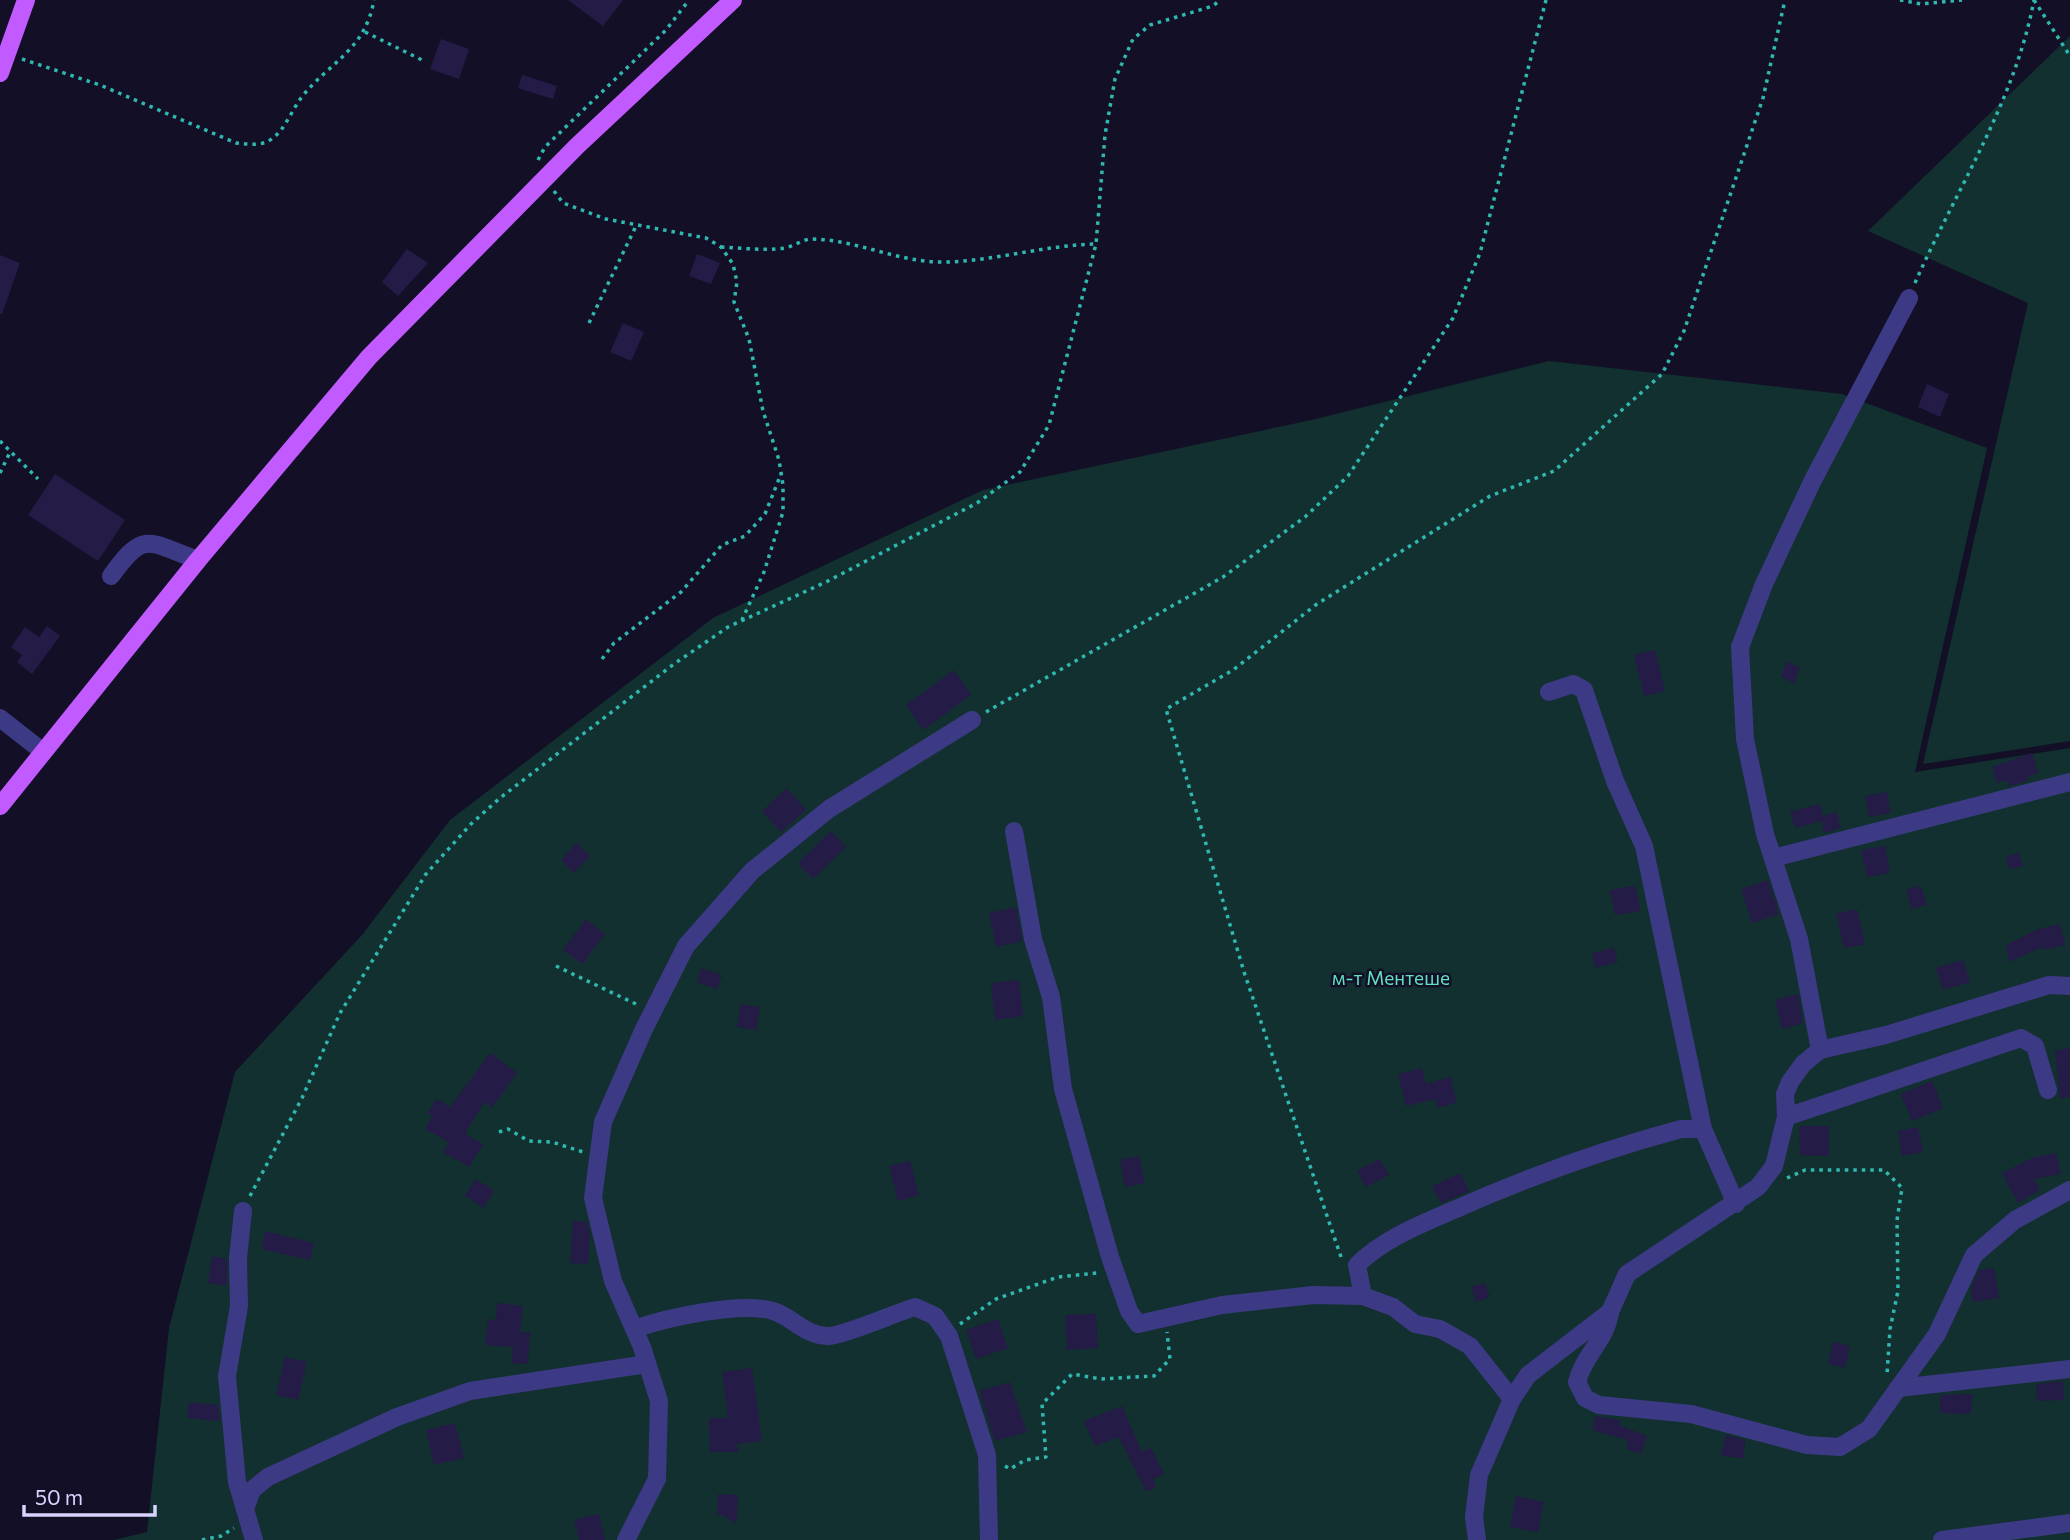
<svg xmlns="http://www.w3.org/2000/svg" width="2070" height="1540" font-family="Commissioner,sans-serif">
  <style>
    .green { fill: #12302f }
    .building { fill: #241b47 }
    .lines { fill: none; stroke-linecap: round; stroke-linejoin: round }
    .path { stroke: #2fb8b0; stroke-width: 3.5; stroke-dasharray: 3.5 5; stroke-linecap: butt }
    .minor { stroke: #3d3a85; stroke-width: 18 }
    .major { stroke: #c25bff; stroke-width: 18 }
    .labels { text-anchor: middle; stroke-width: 5; stroke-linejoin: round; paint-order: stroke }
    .park-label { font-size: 19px; fill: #5fe0c0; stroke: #130f26 }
  </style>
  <rect width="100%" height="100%" fill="#130f26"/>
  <g class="green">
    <path d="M 2070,36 L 2070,741 L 1923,764 L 2028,303 L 1868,231 Z"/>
    <path d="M 1549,361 L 1842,394 L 1987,448 L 1915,772 L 2070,748 L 2070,1540 L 114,1540 L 147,1532 L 169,1328 L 235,1072 L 362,935 L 450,820 L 713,618 L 983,490 L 1316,419 Z"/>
  </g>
  <g class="building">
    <path d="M 568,0 L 623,0 L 603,26 Z"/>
    <path d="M 441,39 L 469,49 L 459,79 L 430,69 Z"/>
    <path d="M 522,75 L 557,86 L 553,99 L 518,88 Z"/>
    <path d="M 407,249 L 428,263 L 398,296 L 382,282 Z"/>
    <path d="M 697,254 L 720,263 L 711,284 L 689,276 Z"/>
    <path d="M 0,255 L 20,263 L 2,314 L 0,314 Z"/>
    <path d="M 623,323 L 644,332 L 631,361 L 610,352 Z"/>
    <path d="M 1927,384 L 1949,394 L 1940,417 L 1918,407 Z"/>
    <path d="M 55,474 L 125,520 L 98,561 L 28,515 Z"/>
    <path d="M 47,626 L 60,636 L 32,674 L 17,662 L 22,655 L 11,647 L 25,627 L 39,637 Z"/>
    <path d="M 1655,650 L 1665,691 L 1644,696 L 1634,655 Z"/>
    <path d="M 1787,662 L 1800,667 L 1794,683 L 1781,677 Z"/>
    <path d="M 954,670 L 971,695 L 923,730 L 906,705 Z"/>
    <path d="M 2032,753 L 2038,773 L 2027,777 L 2028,781 L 2009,786 L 2007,780 L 1997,783 L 1992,767 Z"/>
    <path d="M 787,788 L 806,810 L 781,832 L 762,811 Z"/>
    <path d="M 1887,792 L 1891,813 L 1869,817 L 1865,796 Z"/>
    <path d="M 1820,804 L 1823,816 L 1837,812 L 1841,828 L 1824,833 L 1821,821 L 1795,828 L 1790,812 Z"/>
    <path d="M 831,831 L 846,847 L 813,879 L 798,863 Z"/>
    <path d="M 577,843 L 590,856 L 574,873 L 561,860 Z"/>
    <path d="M 1885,846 L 1890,873 L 1867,877 L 1861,850 Z"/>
    <path d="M 2018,853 L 2023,866 L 2009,869 L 2006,857 Z"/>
    <path d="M 1768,880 L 1779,914 L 1752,923 L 1741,889 Z"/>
    <path d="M 1635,886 L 1641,911 L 1615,915 L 1610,890 Z"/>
    <path d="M 1921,886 L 1927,905 L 1912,909 L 1906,890 Z"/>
    <path d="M 1016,907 L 1022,941 L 996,947 L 989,913 Z"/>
    <path d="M 1857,909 L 1865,944 L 1844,948 L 1836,914 Z"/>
    <path d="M 586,919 L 605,934 L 582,964 L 563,950 Z"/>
    <path d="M 2060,924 L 2065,945 L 2043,950 L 2042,947 L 2009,962 L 2006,945 L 2038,929 Z"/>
    <path d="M 1614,948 L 1618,962 L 1595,968 L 1592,953 Z"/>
    <path d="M 1963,960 L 1970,982 L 1943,990 L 1936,968 Z"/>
    <path d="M 701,968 L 722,975 L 717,989 L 697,982 Z"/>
    <path d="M 1019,980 L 1023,1016 L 995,1020 L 991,983 Z"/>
    <path d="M 1798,994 L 1803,1023 L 1782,1029 L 1775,1000 Z"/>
    <path d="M 741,1004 L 760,1007 L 756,1030 L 737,1027 Z"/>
    <path d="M 2070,1048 L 2070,1097 L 2060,1098 L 2055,1051 Z"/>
    <path d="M 490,1053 L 517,1073 L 492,1108 L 484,1102 L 465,1134 L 483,1144 L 469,1167 L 443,1152 L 449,1142 L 425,1129 L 432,1116 L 428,1113 L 436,1099 L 450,1107 Z"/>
    <path d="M 1422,1068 L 1426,1084 L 1450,1077 L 1457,1102 L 1438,1108 L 1435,1099 L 1406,1106 L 1398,1074 Z"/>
    <path d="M 1932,1081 L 1943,1108 L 1912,1121 L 1901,1094 Z"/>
    <path d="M 1799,1126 L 1829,1126 L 1829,1156 L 1800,1155 Z"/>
    <path d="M 1918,1127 L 1923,1152 L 1902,1156 L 1898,1131 Z"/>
    <path d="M 2056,1153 L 2061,1174 L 2034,1179 L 2040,1190 L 2018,1203 L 2002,1173 L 2032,1158 Z"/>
    <path d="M 1139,1156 L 1145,1183 L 1125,1187 L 1120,1160 Z"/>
    <path d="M 1380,1159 L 1389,1175 L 1366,1187 L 1357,1171 Z"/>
    <path d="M 910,1161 L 919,1195 L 898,1201 L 889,1166 Z"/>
    <path d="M 1460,1173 L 1469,1191 L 1441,1203 L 1432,1186 Z"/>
    <path d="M 475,1179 L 494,1190 L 484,1208 L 465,1196 Z"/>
    <path d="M 573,1221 L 587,1222 L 590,1234 L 588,1264 L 570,1263 Z"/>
    <path d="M 265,1231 L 314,1243 L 310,1260 L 261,1249 Z"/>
    <path d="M 212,1257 L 227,1258 L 227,1286 L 208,1283 Z"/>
    <path d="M 1994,1268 L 1999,1298 L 1973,1302 L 1971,1288 L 1979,1270 Z"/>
    <path d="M 1485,1283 L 1490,1297 L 1476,1302 L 1471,1287 Z"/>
    <path d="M 497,1303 L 523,1306 L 520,1332 L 530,1333 L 528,1364 L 512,1363 L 513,1347 L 485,1345 L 488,1319 L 496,1320 Z"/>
    <path d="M 1096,1314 L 1098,1348 L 1067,1350 L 1065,1315 Z"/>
    <path d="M 998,1319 L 1008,1348 L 976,1359 L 966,1330 Z"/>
    <path d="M 1833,1342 L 1850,1346 L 1845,1368 L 1828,1364 Z"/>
    <path d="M 285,1357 L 307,1362 L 298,1400 L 276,1395 Z"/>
    <path d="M 752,1368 L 762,1441 L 737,1444 L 738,1452 L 710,1452 L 709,1418 L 728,1418 L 722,1372 Z"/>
    <path d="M 2063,1381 L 2064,1400 L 2037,1401 L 2036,1384 Z"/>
    <path d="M 1010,1382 L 1027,1432 L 995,1441 L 979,1391 Z"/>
    <path d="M 1972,1394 L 1971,1414 L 1940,1413 L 1940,1395 Z"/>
    <path d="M 189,1402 L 218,1405 L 220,1421 L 187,1418 Z"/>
    <path d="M 1122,1406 L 1142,1452 L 1151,1448 L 1164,1474 L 1153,1479 L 1156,1487 L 1146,1492 L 1119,1437 L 1095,1446 L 1084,1421 Z"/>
    <path d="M 1595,1416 L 1620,1420 L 1619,1425 L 1647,1436 L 1641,1454 L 1626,1449 L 1628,1440 L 1592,1430 Z"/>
    <path d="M 455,1423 L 464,1458 L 434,1465 L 426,1430 Z"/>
    <path d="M 1726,1435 L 1745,1440 L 1744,1458 L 1721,1456 Z"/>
    <path d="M 718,1494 L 738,1495 L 737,1523 L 717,1513 Z"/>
    <path d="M 1516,1496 L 1544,1502 L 1538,1532 L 1510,1527 Z"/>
    <path d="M 599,1514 L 605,1540 L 579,1540 L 574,1520 Z"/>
  </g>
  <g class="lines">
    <g class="path">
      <path d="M 1900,0 L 1921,4 L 1962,0"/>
      <path d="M 2034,0 L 2070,56"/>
      <path d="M 365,32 L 426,62"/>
      <path d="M 22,59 L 100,85 L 236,143 C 249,144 262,147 273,138 C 285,129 292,110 301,98 C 329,62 365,51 374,0"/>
      <path d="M 538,160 L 545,147 L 666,30 L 689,0"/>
      <path d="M 554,191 L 563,203 L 606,219 L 706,238 L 721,247 L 733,264 L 737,282 L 734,302 L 749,339 L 763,411 L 779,460 L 783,485 L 783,512 L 764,572 L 742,620"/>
      <path d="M 721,247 C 742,248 764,251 785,248 C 794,246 802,240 810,239 C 857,239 900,264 948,262 C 998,260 1047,245 1096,244"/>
      <path d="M 1915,283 C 1956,190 2015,101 2034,0"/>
      <path d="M 589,323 L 637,224"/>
      <path d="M 0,441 L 38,479"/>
      <path d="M 0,473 L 11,450"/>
      <path d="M 602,659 L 614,643 L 681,592 L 722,545 L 745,536 L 765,514 L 781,474"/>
      <path d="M 986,712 L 1223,577 L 1305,517 L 1348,476 L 1453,318 L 1480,253 L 1546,0"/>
      <path d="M 556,966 L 638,1005"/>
      <path d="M 499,1132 L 508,1129 L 529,1141 L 552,1142 L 583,1152"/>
      <path d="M 1787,1178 L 1805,1170 L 1884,1170 L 1902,1188 L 1897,1220 L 1898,1291 L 1890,1329 L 1887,1375"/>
      <path d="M 250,1196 L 302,1098 L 340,1013 L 426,874 L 471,824 L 500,798 L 674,664 L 728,627 L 826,582 L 977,503 L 1020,472 L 1049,425 L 1096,244 L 1105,135 L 1115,79 L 1133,39 L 1150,25 L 1213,6 L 1220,0"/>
      <path d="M 1341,1257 L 1244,972 L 1166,709 L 1233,670 L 1317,604 L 1490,496 L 1554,471 L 1662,374 L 1684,331 L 1763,98 L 1785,0"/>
      <path d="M 960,1324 L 996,1299 L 1058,1277 L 1097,1273"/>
      <path d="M 1005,1466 L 1010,1469 L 1025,1460 L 1046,1457 L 1042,1404 L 1072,1374 L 1101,1379 L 1154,1376 L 1170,1359 L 1167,1332"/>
      <path d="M 202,1540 L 221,1536 L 234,1528"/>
    </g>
    <g class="minor">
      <path d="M 111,576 C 145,529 147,542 198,560"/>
      <path d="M 1549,692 L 1573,684 L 1584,690 L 1615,781 L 1644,846 L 1703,1129"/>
      <path d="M 0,718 L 42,751"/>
      <path d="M 1014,831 L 1033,939 L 1051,997 L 1063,1089 L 1110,1257 L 1129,1311 L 1138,1324 L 1222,1305 L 1313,1295 L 1363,1296 L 1393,1307 L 1415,1324 L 1440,1329 L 1470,1346 L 1512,1399"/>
      <path d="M 1773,858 L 2070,782"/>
      <path d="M 1820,1050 L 1799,939 L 1765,834 L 1745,739 L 1740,647 L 1764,584 L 1813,480 L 1909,298"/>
      <path d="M 1786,1117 L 2021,1038 L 2035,1046 L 2048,1090"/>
      <path d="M 243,1211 L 238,1258 L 239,1306 L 227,1376 L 237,1482 L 254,1540"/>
      <path d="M 1363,1296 L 1357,1265 C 1382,1240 1417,1226 1449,1212 C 1523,1179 1602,1150 1681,1129 L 1703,1129 L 1736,1204"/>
      <path d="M 1610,1312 C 1607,1339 1583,1356 1577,1382 L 1585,1398 L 1599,1405 L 1691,1414 L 1807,1445 L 1840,1447 L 1869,1429 L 1937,1334 L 1974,1255 L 2015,1220 L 2070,1190"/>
      <path d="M 634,1329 C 666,1318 744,1300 776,1312 C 794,1319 808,1337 829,1336 C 846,1335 895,1313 915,1307 L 935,1316 L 949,1336 L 987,1455 L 989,1540"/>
      <path d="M 1898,1388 L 2070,1369"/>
      <path d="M 245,1509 L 252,1490 L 268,1477 L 397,1417 L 470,1391 L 647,1364"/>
      <path d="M 626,1540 L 657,1479 L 659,1401 L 642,1347 L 613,1281 L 593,1198 L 603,1122 L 644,1029 L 686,946 L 752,871 L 829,809 L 972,720"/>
      <path d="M 1477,1540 L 1474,1517 L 1479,1475 L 1512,1399 L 1528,1375 L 1610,1312 L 1627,1274 L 1758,1187 L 1774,1166 L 1786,1117 L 1785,1094 L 1790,1082 L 1803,1064 L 1820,1050 L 1886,1035 L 2049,985 L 2070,986"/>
      <path d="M 1942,1540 L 2070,1523"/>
    </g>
    <g class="major">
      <path d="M 0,73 L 26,0"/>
      <path d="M 0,806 L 198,560 L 369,357 L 577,146 L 733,0"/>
    </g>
  </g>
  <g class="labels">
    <g class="park-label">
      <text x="1391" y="985">м-т Ментeше</text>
    </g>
  </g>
  <path d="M24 1505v10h131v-10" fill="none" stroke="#d9d4ff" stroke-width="3.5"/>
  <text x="35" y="1505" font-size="21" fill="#d9d4ff" stroke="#130f26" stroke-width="5" paint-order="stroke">50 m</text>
</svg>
